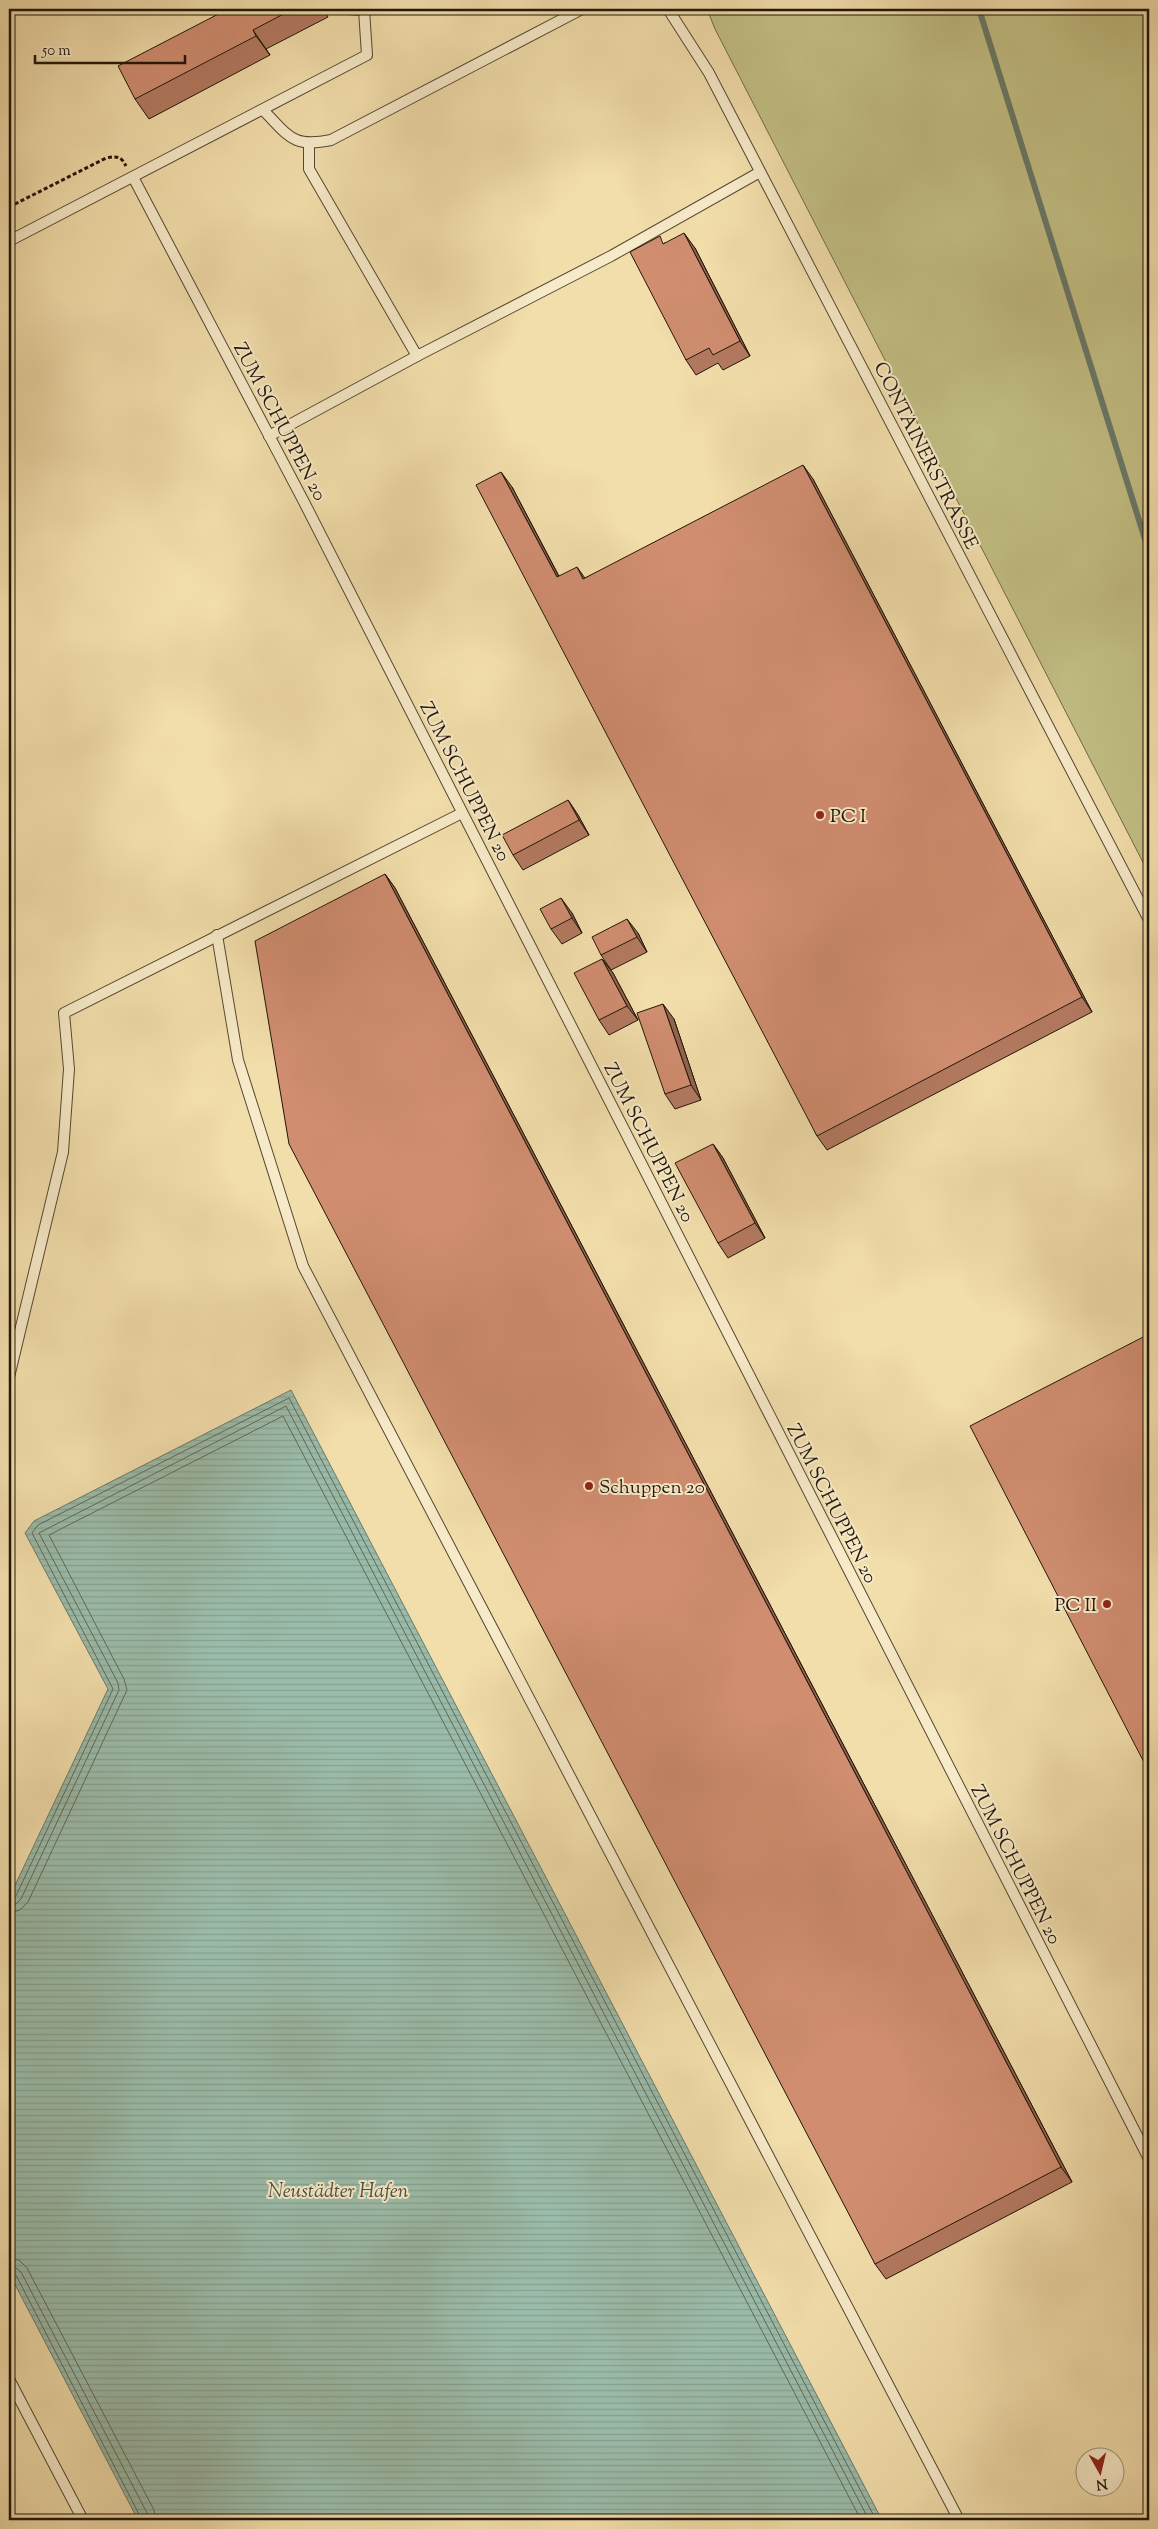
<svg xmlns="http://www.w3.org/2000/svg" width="1158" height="2529" font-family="'Sorts Mill Goudy',serif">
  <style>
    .green { fill: #c2bf84; stroke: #726a47 }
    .water { fill: url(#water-rules); stroke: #6a7a6a }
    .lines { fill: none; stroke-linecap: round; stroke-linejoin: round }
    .shore { stroke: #5e695a; stroke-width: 1 }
    .stream { stroke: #6a7a6a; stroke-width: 6 }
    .service-casing { stroke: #554832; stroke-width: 12 }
    .path { stroke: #21160a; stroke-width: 3; stroke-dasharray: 4 2.5; stroke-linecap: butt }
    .service { stroke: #f7eac8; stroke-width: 10 }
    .wall { fill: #b37960; stroke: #21160a }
    .shaded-wall { fill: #92634e; stroke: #21160a }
    .building { fill: #d08d70; stroke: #21160a }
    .poi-dot { fill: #8f2418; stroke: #f7eac8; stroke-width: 2 }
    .labels { text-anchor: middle; stroke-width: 4; stroke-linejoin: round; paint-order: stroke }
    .street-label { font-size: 19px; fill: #21160a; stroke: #f7eac8 }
    .poi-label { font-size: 19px; fill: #21160a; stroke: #f7eac8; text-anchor: start }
    .water-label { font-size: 20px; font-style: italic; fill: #4c5042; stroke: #f7eac8 }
  </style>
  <defs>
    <pattern id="water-rules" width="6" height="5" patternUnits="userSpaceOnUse" patternTransform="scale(1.25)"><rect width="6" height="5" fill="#9bbcaa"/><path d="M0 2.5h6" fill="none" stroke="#85a191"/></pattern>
  </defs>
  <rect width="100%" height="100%" fill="#f2deab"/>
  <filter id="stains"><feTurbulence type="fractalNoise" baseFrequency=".004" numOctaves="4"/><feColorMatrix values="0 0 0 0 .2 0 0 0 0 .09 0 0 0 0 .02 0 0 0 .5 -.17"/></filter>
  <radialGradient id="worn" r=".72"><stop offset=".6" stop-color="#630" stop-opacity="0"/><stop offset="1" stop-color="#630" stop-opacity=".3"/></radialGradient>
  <path class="green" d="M 707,9 L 1149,9 L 1149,874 L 715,29 Z"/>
  <path class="water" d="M 291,1390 L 882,2520 L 138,2520 L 9,2273 L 9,1898 L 108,1689 L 25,1533 L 34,1521 Z"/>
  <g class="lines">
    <g class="shore">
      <path d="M 9,1899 L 16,1896 L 113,1689 L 32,1533 L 38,1525 L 289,1398 L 876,2520"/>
      <path d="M 9,1905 L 16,1904 L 21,1899 L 119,1690 L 118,1683 L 39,1533 L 286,1406 L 869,2520"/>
      <path d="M 9,1913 L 20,1910 L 28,1902 L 127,1690 L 124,1679 L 49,1535 L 283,1416 L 861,2520"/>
      <path d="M 9,2258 L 19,2260 L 27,2268 L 154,2510 L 156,2520"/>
      <path d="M 9,2265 L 15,2267 L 21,2272 L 147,2513 L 149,2520"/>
      <path d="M 9,2272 L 16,2275 L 142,2520"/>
    </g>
    <path class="stream" d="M 979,9 L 1149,552"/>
    <defs>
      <g id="service">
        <path d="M 348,9 L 364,10"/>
        <path d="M 668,9 L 709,73 L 1149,920"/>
        <path d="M 263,110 C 289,136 292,148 331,140 L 582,9"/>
        <path d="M 309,145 L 309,169 L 417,356 L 611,256 L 760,172"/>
        <path d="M 133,177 L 304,502 L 1149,2159"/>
        <path d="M 9,241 L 367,55 L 364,10 L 366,9"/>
        <path d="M 269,436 L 417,356"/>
        <path d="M 217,935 L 238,1060 L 303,1266 L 959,2520"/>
        <path d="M 9,1377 L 63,1152 L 69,1069 L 64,1013 L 462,813"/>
        <path d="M 9,2379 L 83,2520"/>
      </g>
    </defs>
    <use href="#service" class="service-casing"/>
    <path class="path" d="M 9,207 L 106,158 C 117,156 121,156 126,166"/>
    <use href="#service" class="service"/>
  </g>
  <g class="wall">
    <path d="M 228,9 L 323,9 L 328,17 L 266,49 L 270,55 L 149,119 L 135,99 Z"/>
    <path d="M 664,243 L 695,248 L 750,356 L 723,370 L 718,363 L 696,375 L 686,360 Z"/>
    <path d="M 813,479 L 1092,1012 L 827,1150 L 817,1136 L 512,487 L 559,576 L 585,578 Z"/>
    <path d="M 568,800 L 578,815 L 589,835 L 523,870 L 513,855 Z"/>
    <path d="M 385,874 L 395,888 L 1072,2182 L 886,2279 L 875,2264 Z"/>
    <path d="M 572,913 L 582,933 L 562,944 L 551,929 Z"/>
    <path d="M 638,933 L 647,952 L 611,970 L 601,955 Z"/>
    <path d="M 602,959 L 613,973 L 638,1020 L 609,1035 L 599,1020 Z"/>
    <path d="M 674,1019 L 701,1100 L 675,1109 L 665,1094 Z"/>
    <path d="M 713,1144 L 723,1158 L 765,1238 L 728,1258 L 718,1243 Z"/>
  </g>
  <g class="shaded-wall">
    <path d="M 253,30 L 266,49 L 270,55 L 256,36 Z"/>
    <path d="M 684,233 L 695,248 L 750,356 L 740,341 Z"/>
    <path d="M 803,465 L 813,479 L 1092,1012 L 1082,997 Z"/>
    <path d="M 501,472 L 512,487 L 567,592 L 557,577 Z"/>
    <path d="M 577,567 L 587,581 L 583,579 Z"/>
    <path d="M 568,800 L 578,815 L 589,835 L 579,820 Z"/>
    <path d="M 385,874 L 395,888 L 1072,2182 L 1061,2167 Z"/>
    <path d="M 561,898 L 572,913 L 582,933 L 572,918 Z"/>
    <path d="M 627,919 L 638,933 L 647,952 L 637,937 Z"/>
    <path d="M 602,959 L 613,973 L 638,1020 L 627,1006 Z"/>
    <path d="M 663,1004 L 674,1019 L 701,1100 L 691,1085 Z"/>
    <path d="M 713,1144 L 723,1158 L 765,1238 L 755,1223 Z"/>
  </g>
  <g class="building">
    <path d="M 228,9 L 293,9 L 253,30 L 256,36 L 135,99 L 118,66 Z"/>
    <path d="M 684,233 L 740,341 L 713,355 L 709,348 L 686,360 L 630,252 L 660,236 L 663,244 Z"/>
    <path d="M 803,465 L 1082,997 L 817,1136 L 476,485 L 501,472 L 557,577 L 577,567 L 583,579 Z"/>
    <path d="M 568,800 L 579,820 L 513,855 L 502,835 Z"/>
    <path d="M 385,874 L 1061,2167 L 875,2264 L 289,1144 L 255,941 Z"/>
    <path d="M 561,898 L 572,918 L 551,929 L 540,909 Z"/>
    <path d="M 627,919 L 637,937 L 601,955 L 592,937 Z"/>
    <path d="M 602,959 L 627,1006 L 599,1020 L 574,973 Z"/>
    <path d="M 663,1004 L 691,1085 L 665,1094 L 637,1013 Z"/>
    <path d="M 713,1144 L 755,1223 L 718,1243 L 675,1163 Z"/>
    <path d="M 1149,1334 L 1149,1772 L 970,1426 Z"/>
  </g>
  <g class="poi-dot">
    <circle cx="820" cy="815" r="5"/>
    <circle cx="589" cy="1486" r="5"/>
    <circle cx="1107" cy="1604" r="5"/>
  </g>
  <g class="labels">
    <g class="street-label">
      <text transform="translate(281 421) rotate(62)" y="7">ZUM SCHUPPEN 20</text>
      <text transform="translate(927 455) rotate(63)" y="7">CONTAINERSTRASSE</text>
      <text transform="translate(466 781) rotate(63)" y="7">ZUM SCHUPPEN 20</text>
      <text transform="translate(650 1142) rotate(63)" y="7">ZUM SCHUPPEN 20</text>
      <text transform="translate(833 1503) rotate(63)" y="7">ZUM SCHUPPEN 20</text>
      <text transform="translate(1017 1864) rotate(63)" y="7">ZUM SCHUPPEN 20</text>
    </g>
    <g class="poi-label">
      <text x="830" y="822">PC I</text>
      <text x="599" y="1493">Schuppen 20</text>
      <text x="1097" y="1611" text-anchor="end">PC II</text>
    </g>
    <g class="water-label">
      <text x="338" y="2197">Neustädter Hafen</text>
    </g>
  </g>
  <rect width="1158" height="2529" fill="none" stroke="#f2deab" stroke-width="30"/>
  <rect x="10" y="10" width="1138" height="2509" fill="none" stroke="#21160a" stroke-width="2.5"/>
  <rect x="15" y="15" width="1128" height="2499" fill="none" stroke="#21160a"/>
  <g transform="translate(1100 2472) rotate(172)"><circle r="24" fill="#f7eac8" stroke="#a1957c"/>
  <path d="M0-4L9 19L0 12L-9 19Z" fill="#8f2418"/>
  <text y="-8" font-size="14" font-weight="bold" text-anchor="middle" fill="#21160a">N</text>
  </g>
  <path d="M35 55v8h150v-8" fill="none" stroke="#21160a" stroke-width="2.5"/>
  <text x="42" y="55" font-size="15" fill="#21160a" stroke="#f7eac8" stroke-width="4" paint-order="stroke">50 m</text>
  <rect width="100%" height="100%" filter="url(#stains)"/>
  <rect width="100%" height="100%" fill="url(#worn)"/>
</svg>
